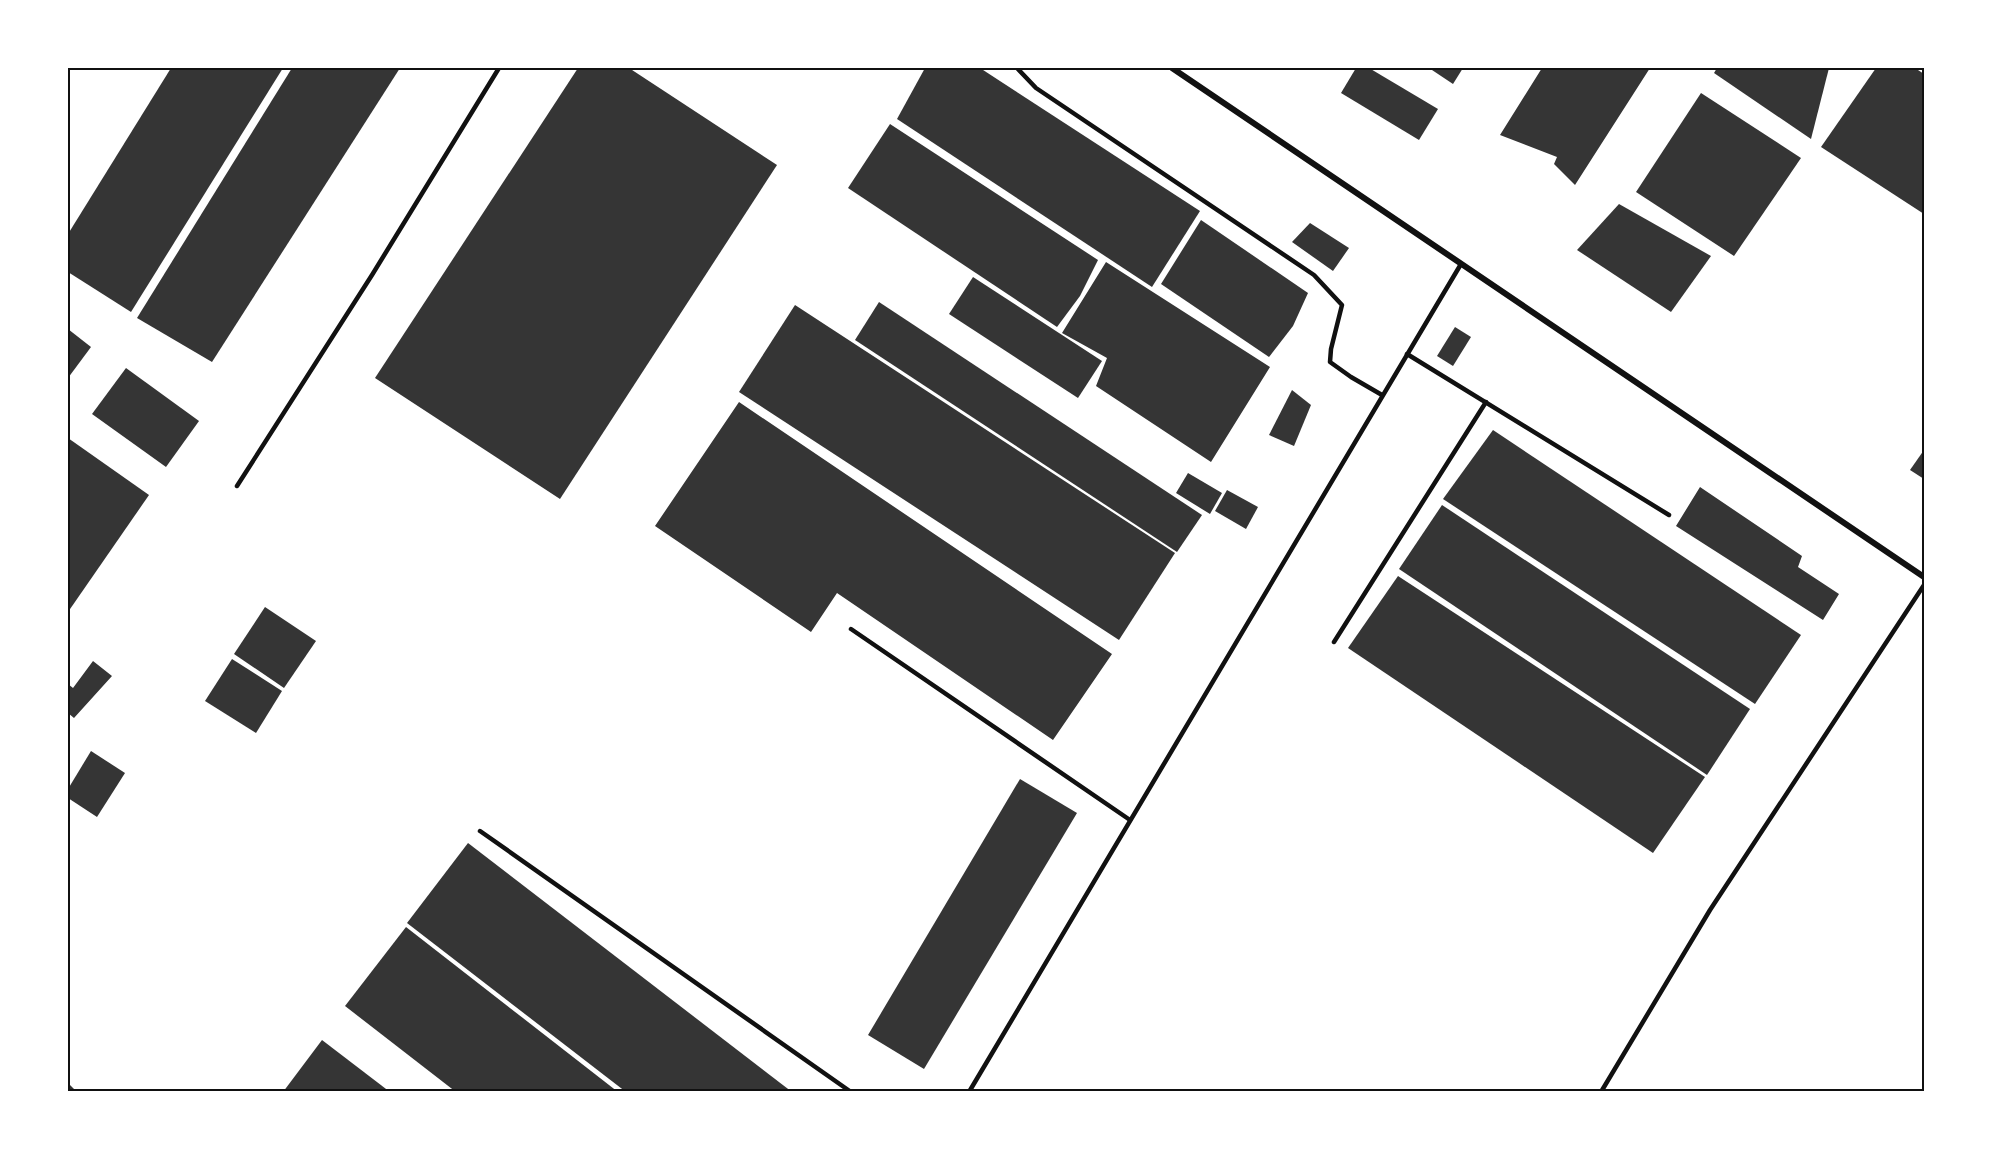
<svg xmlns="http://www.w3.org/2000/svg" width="1992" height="1159" font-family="'Public Sans',sans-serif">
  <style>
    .building { fill: #353535 }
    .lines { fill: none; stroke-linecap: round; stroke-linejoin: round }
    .service { stroke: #111; stroke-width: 4.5 }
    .minor { stroke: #111; stroke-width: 6 }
    .neatline { fill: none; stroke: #111; stroke-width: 2 }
  </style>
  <rect width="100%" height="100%" fill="#fff"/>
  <g class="building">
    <path d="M 171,68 L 283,68 L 131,312 L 68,272 L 68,234 Z"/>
    <path d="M 292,68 L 400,68 L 212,362 L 137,318 Z"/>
    <path d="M 578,68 L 629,68 L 777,165 L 560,499 L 375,378 Z"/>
    <path d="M 925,68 L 980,68 L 1200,211 L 1152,287 L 897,119 Z"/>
    <path d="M 1356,68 L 1369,68 L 1438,109 L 1419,140 L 1341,93 Z"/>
    <path d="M 1429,68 L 1463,68 L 1453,84 Z"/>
    <path d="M 1542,68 L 1650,68 L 1575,185 L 1554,164 L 1557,157 L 1500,135 Z"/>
    <path d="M 1717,68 L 1829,68 L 1811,139 L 1714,73 Z"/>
    <path d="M 1876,68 L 1915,68 L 1924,74 L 1924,214 L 1821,147 Z"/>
    <path d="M 1701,93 L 1801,158 L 1734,256 L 1636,192 Z"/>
    <path d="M 890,124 L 1098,260 L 1080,296 L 1057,327 L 848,188 Z"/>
    <path d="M 1619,204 L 1711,256 L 1671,312 L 1577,250 Z"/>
    <path d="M 1201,220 L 1308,293 L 1293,326 L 1269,357 L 1161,284 Z"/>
    <path d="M 1310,223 L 1349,248 L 1333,271 L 1292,242 Z"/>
    <path d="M 1106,262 L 1270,367 L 1211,462 L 1096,386 L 1107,358 L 1062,333 Z"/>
    <path d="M 973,277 L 1102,361 L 1078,398 L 949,314 Z"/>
    <path d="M 879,302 L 1202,515 L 1177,552 L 855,340 Z"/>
    <path d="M 795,305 L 1175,553 L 1119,640 L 739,392 Z"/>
    <path d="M 1455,327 L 1471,337 L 1453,366 L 1437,356 Z"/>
    <path d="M 68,329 L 91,347 L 68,378 Z"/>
    <path d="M 126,368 L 199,421 L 166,467 L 92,414 Z"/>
    <path d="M 1292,390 L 1311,405 L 1294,446 L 1269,435 Z"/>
    <path d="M 739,402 L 1112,654 L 1053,740 L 837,593 L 811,632 L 655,526 Z"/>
    <path d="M 1493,430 L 1801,635 L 1755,704 L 1443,499 Z"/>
    <path d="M 68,438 L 149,495 L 68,612 Z"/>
    <path d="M 1924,450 L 1924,479 L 1910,470 Z"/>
    <path d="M 1188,473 L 1222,493 L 1210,514 L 1176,493 Z"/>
    <path d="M 1700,487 L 1802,556 L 1798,567 L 1839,594 L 1823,620 L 1676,526 Z"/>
    <path d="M 1227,490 L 1258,507 L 1246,529 L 1215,511 Z"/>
    <path d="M 1442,505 L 1750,709 L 1707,775 L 1399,569 Z"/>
    <path d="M 1398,576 L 1705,777 L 1653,853 L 1348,648 Z"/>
    <path d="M 265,607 L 316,641 L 284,688 L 234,654 Z"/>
    <path d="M 232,659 L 282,691 L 256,733 L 205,701 Z"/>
    <path d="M 93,661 L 112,676 L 74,718 L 68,713 L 68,684 L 73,688 Z"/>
    <path d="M 91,751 L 125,773 L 97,817 L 68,798 L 68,789 Z"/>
    <path d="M 1020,779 L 1077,813 L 924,1069 L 868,1035 Z"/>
    <path d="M 468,843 L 792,1092 L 626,1092 L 407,923 Z"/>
    <path d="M 406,927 L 618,1092 L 456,1092 L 345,1006 Z"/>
    <path d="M 322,1040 L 390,1092 L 283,1092 Z"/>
    <path d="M 68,1083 L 77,1092 L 68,1092 Z"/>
  </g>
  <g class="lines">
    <g class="service">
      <path d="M 1017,68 L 1036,88 L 1314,275 L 1342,305 L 1331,349 L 1330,362 L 1351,377 L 1382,395"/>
      <path d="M 1407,354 L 1669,515"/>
      <path d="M 237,486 L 372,275 L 499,68"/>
      <path d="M 851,629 L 1130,820"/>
      <path d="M 1334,642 L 1486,402"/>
      <path d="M 480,831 L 851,1092"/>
      <path d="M 969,1092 L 1461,264"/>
      <path d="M 1601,1092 L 1710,910 L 1924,585"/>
    </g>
    <path class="minor" d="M 1172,68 L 1924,577"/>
  </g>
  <rect width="1992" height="1159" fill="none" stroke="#ffffff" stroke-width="138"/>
  <rect x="69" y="69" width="1854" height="1021" class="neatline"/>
</svg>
